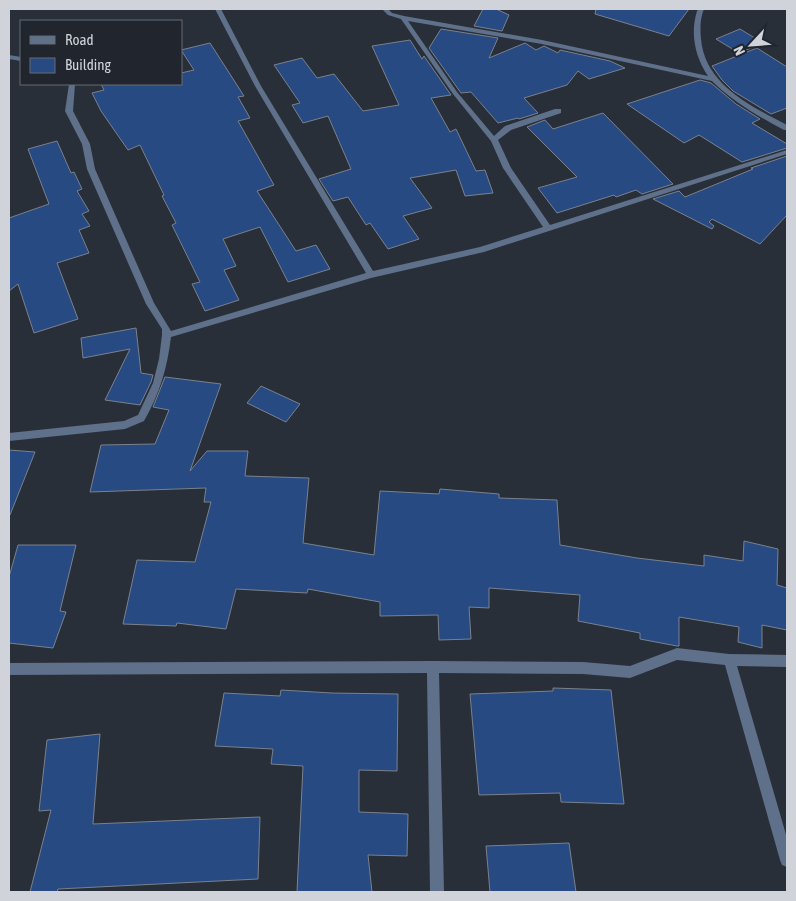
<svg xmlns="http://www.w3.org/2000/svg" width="796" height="901" font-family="'Asap Condensed',sans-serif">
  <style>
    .building { fill: #274a83; stroke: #7a818c }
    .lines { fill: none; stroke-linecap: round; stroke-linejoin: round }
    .minor { fill: #5f708b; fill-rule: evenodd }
  </style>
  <rect width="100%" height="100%" fill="#292f39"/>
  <g class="building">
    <path d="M 483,9 L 496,9 L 509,15 L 502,31 L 474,26 Z"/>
    <path d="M 596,9 L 689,9 L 669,36 L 595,14 Z"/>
    <path d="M 441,29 L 498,38 L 489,58 L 525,43 L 536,50 L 544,46 L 558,53 L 560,50 L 610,61 L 625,68 L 589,79 L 578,71 L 567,85 L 524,98 L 538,113 L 519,119 L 518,118 L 498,123 L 471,92 L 461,93 L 429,48 Z"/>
    <path d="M 740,29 L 763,43 L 739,53 L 716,39 Z"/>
    <path d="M 410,40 L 422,59 L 424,56 L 451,95 L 431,98 L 450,132 L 456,129 L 476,171 L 485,170 L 493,193 L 465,196 L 456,170 L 410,178 L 432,208 L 403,216 L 419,239 L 388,249 L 370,223 L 366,225 L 348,197 L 333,201 L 319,179 L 351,169 L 328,116 L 303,123 L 292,105 L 300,103 L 274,65 L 302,58 L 317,78 L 334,74 L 363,111 L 399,105 L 372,46 Z"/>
    <path d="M 210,43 L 244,96 L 238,97 L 250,118 L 238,121 L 274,185 L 257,191 L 296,251 L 316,245 L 330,269 L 288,282 L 260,227 L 223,239 L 236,266 L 224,270 L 239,300 L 205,311 L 192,284 L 200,282 L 172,225 L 176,223 L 162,196 L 164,195 L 140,145 L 128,150 L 101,111 L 92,93 L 104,90 L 101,84 L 181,84 L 181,73 L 194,70 L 181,50 Z"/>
    <path d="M 757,48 L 787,67 L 787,108 L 771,114 L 733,91 L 722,80 L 712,66 Z"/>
    <path d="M 700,80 L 711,83 L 736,104 L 760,119 L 752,123 L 787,144 L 787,148 L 742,162 L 699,135 L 684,143 L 627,104 Z"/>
    <path d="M 603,113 L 673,184 L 642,194 L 636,190 L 616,197 L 614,195 L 557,213 L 538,188 L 577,177 L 527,127 L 545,120 L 553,129 Z"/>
    <path d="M 57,141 L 71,173 L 74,172 L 82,189 L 77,191 L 89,211 L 82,214 L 90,226 L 79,230 L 89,253 L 57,263 L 78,319 L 34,333 L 18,284 L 9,291 L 9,218 L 49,204 L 28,149 Z"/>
    <path d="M 787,156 L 787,215 L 760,244 L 712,219 L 709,222 L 714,226 L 712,229 L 653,199 L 679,191 L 685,197 L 753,169 L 751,168 Z"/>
    <path d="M 136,328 L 141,373 L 153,375 L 151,382 L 140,405 L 105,400 L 130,349 L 83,358 L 81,338 Z"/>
    <path d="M 165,377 L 221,384 L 190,471 L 207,451 L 248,451 L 245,476 L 309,478 L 303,543 L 374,555 L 380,491 L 439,494 L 440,489 L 499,494 L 499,498 L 557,500 L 560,545 L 637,558 L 704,566 L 704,555 L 743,561 L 744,541 L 778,549 L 777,585 L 787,588 L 787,630 L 762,625 L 762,648 L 738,642 L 739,627 L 679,617 L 679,646 L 677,646 L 640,639 L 640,633 L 578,621 L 580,595 L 489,588 L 489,608 L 469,607 L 471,639 L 439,640 L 438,615 L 380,616 L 380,602 L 308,589 L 307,593 L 236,589 L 226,629 L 177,623 L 176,626 L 123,624 L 137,560 L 195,562 L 211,502 L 204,502 L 206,488 L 90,492 L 101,445 L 155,444 L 169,410 L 153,407 Z"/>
    <path d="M 261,386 L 300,404 L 286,422 L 247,403 Z"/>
    <path d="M 9,450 L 35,452 L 10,515 L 9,515 Z"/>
    <path d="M 18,545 L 76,545 L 60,611 L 66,612 L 53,648 L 9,643 L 9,577 Z"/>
    <path d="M 553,688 L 611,690 L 624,804 L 561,802 L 560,793 L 479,795 L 470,694 L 553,691 Z"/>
    <path d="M 281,690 L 332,693 L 398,694 L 397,771 L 359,770 L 359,812 L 408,814 L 407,856 L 368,855 L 372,892 L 297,892 L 303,766 L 271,764 L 273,749 L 215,746 L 224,693 L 280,696 Z"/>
    <path d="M 100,734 L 93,824 L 260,817 L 258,879 L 58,889 L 57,892 L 30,892 L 51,810 L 39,811 L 47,740 Z"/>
    <path d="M 569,843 L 576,892 L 490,892 L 486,846 Z"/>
  </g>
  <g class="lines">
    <g class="minor">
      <path d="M 215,9 L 221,9 L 261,86 L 373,271 L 480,247 L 543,227 L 503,168 L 491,141 L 453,94 L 401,19 L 388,15 L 382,9 L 388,9 L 392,13 L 404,16 L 542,40 L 708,76 C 695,57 690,34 697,11 L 698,9 L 704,9 C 700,18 700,29 701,39 C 705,85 751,106 787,125 L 787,130 L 784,130 C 758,116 733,102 712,81 L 542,44 L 408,21 L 457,92 L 494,136 L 505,126 L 555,109 L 561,109 L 561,113 L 511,130 L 498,140 L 511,168 L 550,225 L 787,150 L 787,154 L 484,252 L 371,278 L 171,337 C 167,369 160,393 144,421 L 125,429 L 9,441 L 9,433 L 124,421 L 138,415 L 153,383 L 159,359 L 162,335 L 162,329 L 146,304 L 87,169 L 82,144 L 65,111 L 69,84 L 75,84 L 73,111 L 90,144 L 95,169 L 154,303 L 171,331 L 366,273 L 255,86 Z"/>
      <path d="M 9,55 L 21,57 L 21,61 L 9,59 Z"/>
      <path d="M 677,648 L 729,654 L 787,655 L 787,667 L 737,666 L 787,838 L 787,867 L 782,865 L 780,860 L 725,665 L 677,660 L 630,678 L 583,674 L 439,673 L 444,892 L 430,892 L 427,673 L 9,675 L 9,663 L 433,661 L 583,662 L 630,666 Z"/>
    </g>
  </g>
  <rect width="796" height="901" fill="none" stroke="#d0d4da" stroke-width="20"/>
  <rect x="20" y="20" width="162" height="65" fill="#20252e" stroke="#666b73"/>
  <rect x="30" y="36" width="25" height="8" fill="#5f708b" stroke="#666b73"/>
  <text x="65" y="45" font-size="15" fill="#d0d4da">Road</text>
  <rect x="30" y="58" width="25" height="15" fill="#274a83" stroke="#666b73"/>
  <text x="65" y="70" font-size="15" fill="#d0d4da">Building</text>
  <g transform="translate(751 45) rotate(244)" stroke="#20252e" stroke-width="4" paint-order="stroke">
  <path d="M0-4L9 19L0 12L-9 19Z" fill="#d0d4da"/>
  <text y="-8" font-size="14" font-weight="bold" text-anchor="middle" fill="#d0d4da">N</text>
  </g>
</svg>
